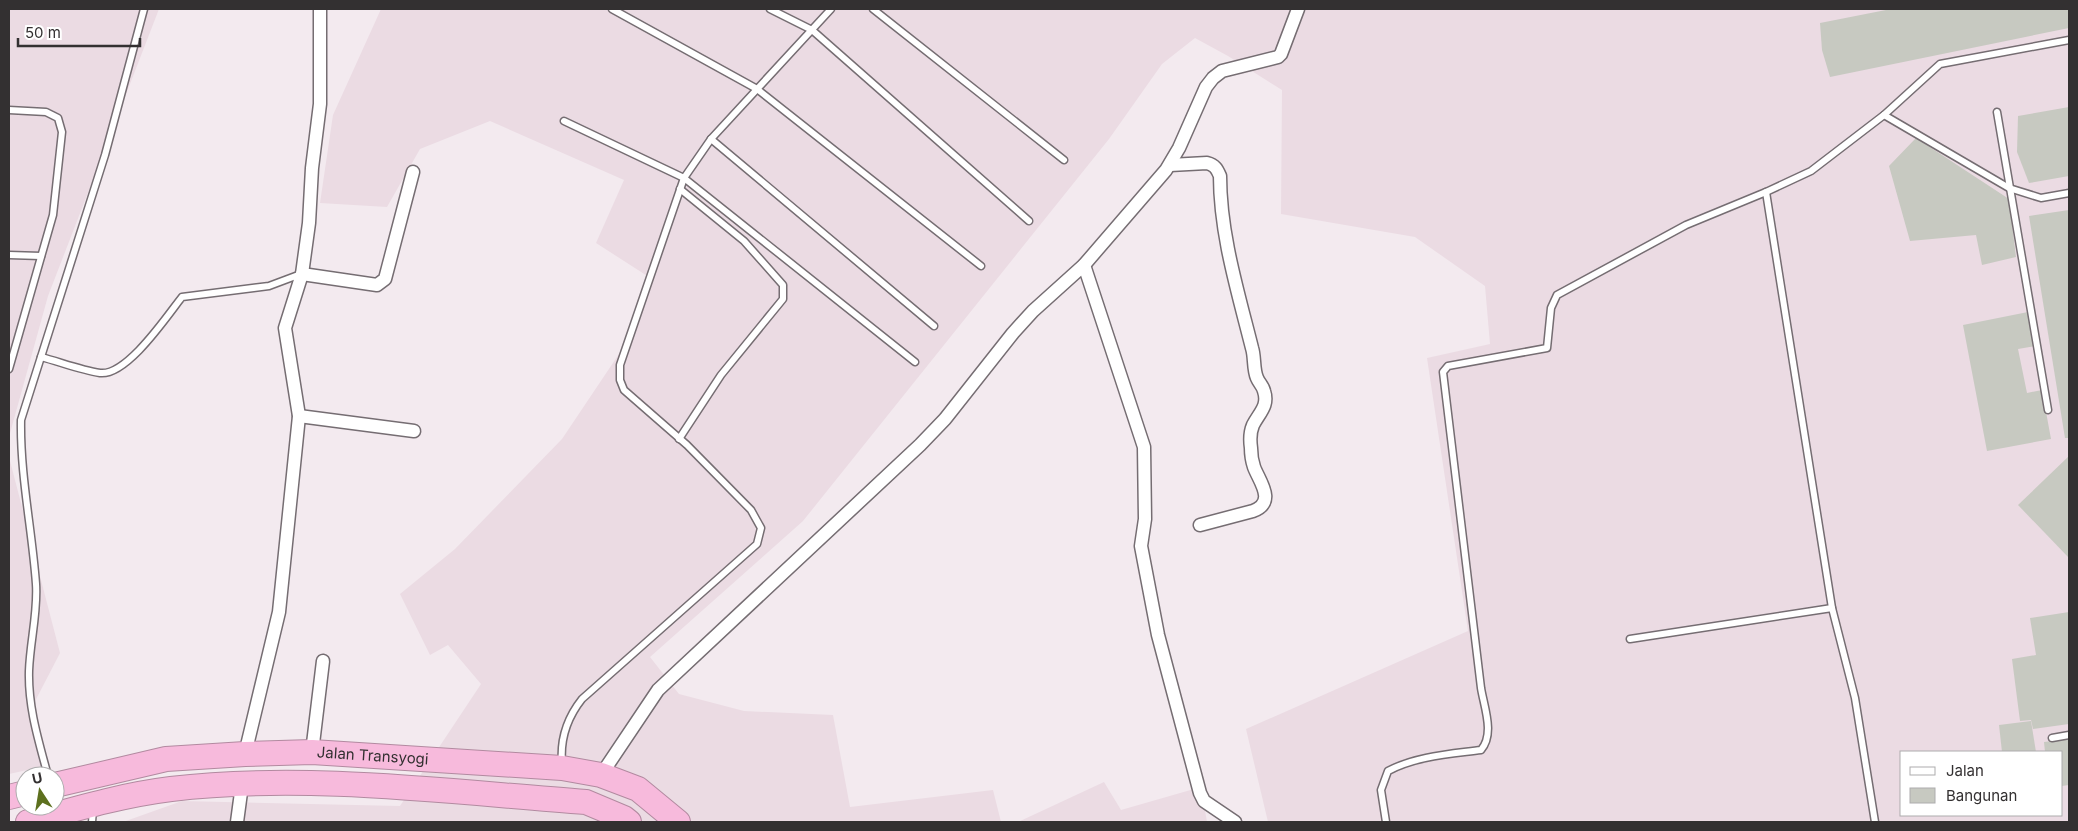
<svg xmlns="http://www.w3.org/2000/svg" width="2078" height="831" font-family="Inter,sans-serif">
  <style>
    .built { fill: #ebdbe3; fill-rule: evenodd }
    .building { fill: #c7c9c1 }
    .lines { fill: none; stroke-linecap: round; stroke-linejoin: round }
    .lane-casing { stroke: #756d72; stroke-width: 9 }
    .street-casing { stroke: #756d72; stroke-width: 15 }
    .highway-casing { stroke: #b28aa0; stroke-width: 26 }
    .lane { stroke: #fff; stroke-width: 6 }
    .street { stroke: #fff; stroke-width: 12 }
    .highway { stroke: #f7badc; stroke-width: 24 }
    .labels { text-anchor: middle; stroke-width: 5; stroke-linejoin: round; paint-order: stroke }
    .street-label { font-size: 15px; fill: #333031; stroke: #fff }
  </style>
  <rect width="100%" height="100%" fill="#f3eaef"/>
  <g class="built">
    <path d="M 9,9 L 159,9 L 48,296 L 9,437 Z"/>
    <path d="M 381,9 L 2069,9 L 2069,822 L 1268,822 L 1246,729 L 1468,631 L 1427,358 L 1490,344 L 1485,286 L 1415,237 L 1281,214 L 1282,90 L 1228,56 L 1195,38 L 1162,64 L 1109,139 L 803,521 L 650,657 L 679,694 L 744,711 L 833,715 L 850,807 L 993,790 L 1001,822 L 123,822 L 182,801 L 400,806 L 481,684 L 448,645 L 430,655 L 400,594 L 455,549 L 562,439 L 625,345 L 652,279 L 596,243 L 624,180 L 490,121 L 420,149 L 387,207 L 320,203 L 333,115 ZM 1902,752 L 2062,752 L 2062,815 L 1902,815 Z"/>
    <path d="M 9,457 L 60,653 L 31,709 L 41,767 L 9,774 Z"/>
    <path d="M 1104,782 L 1121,810 L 1201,787 L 1207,822 L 1018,822 Z"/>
  </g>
  <g class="building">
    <path d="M 1891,9 L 2069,9 L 2069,28 L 1830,77 L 1822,50 L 1820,23 Z"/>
    <path d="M 2069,107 L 2069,176 L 2029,183 L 2017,152 L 2018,116 Z"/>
    <path d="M 1916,138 L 2009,199 L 2016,257 L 1982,265 L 1976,235 L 1910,241 L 1889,166 Z"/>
    <path d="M 2069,210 L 2069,438 L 2065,438 L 2029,216 Z"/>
    <path d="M 2028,312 L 2035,346 L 2018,349 L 2027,393 L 2042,390 L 2051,439 L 1987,451 L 1963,325 Z"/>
    <path d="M 2069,456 L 2069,558 L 2018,505 Z"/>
    <path d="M 2069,612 L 2069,724 L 2033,729 L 2031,720 L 2020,721 L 2012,659 L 2036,655 L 2030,618 Z"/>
    <path d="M 2031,721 L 2036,752 L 2002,752 L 1999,725 Z"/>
    <path d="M 2069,739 L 2069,785 L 2062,786 L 2062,752 L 2045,752 L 2044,742 Z"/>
  </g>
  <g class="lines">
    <defs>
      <g id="lane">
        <path d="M 612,9 L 757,89 L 981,266"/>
        <path d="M 770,9 L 812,30 L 1029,221"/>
        <path d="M 873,9 L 1064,160"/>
        <path d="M 9,110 L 46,112 L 58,118 L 62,132 L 53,215 L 9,369"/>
        <path d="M 1997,112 L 2048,410"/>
        <path d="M 1884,115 L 2009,188 L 2041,198 L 2069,193"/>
        <path d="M 564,121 L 684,178 L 915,362"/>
        <path d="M 711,139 L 934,326"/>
        <path d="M 1766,192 L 1832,608 L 1855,698 L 1875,822"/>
        <path d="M 9,255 L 41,256"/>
        <path d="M 41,357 C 60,362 81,370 100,373 C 127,376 167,316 182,297 L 269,286 L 301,274"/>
        <path d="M 679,439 L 721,375 L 783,299 L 783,285 L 744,241 L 680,189"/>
        <path d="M 1630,639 L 1832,608"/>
        <path d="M 2052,738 L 2069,735"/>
        <path d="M 562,763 C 560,739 567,718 582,699 L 757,544 L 761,528 L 751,510 L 687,445 L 624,390 L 620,380 L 620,365 L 684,178 L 711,139 L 831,9"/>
        <path d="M 48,776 C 39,742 28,708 29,671 C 30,642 38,612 36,584 C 32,529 20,475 21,420 L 105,155 L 144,9"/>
        <path d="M 92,822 L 93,810"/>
        <path d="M 1386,822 L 1381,790 L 1388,771 C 1416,756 1451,754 1481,750 C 1495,734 1484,707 1481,688 L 1443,372 L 1448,366 L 1547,348 L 1551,308 L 1557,295 L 1686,225 L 1766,192 L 1811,171 L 1884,115 L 1940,64 L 2069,40"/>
      </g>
      <g id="street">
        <path d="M 1170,165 L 1207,163 C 1215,165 1217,169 1220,176 C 1220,234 1238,292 1252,348 C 1255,357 1253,369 1257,378 C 1259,383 1263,386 1264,391 C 1269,406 1259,413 1253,425 C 1250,432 1250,441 1251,448 C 1251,454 1252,461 1254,467 C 1259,481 1277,502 1253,511 L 1200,525"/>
        <path d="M 1084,265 L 1144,447 L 1145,519 L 1141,546 L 1158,635 L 1200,793 L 1204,801 L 1235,822"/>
        <path d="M 302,274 L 377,285 L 385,279 L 413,172"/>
        <path d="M 299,416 L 414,431"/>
        <path d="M 312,752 L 323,661"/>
        <path d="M 245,754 L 279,612 L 299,416 L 285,328 L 302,274 L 309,223 L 312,168 L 320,104 L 320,9"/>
        <path d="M 601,775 L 658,690 L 920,445 L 945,419 L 1013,333 L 1033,311 L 1084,265 L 1166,170 L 1179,148 L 1206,87 L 1213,78 L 1222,71 L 1278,57 L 1281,54 L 1298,9"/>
        <path d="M 237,822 L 242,785"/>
      </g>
      <g id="highway">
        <path id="s1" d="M 55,785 L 166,759 L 245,754 L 312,752 L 562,768 L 601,775 L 638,789 L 678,822"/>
        <path d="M 9,797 L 25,793"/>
        <path d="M 28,822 C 75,809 122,795 171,789 C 306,773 450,792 586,802 L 624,818 L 629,822"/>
      </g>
    </defs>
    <use href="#lane" class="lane-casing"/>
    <use href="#street" class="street-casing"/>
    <use href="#highway" class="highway-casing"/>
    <use href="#lane" class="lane"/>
    <use href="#street" class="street"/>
    <use href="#highway" class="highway"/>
  </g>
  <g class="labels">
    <g class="street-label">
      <text dy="5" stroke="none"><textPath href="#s1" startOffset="321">Jalan Transyogi</textPath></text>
    </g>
  </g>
  <rect width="2078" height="831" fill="none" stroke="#333031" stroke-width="20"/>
  <rect x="1900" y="751" width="162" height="65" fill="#ffffff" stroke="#adacad"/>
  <rect x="1910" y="767" width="25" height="8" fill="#ffffff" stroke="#adacad"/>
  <text x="1946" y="776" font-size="15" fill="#333031">Jalan</text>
  <rect x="1910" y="788" width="25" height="15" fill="#c7c9c1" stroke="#adacad"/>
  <text x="1946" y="801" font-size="15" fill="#333031">Bangunan</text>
  <g transform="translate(40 791) rotate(348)"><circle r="24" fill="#ffffff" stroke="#adacad"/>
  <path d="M0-4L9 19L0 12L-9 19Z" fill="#5d701e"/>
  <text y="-8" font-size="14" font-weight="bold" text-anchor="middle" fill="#333031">U</text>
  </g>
  <path d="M18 38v8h122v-8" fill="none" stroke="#333031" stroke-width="2.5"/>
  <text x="25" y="38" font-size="15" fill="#333031" stroke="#ffffff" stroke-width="4" paint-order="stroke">50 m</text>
</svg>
